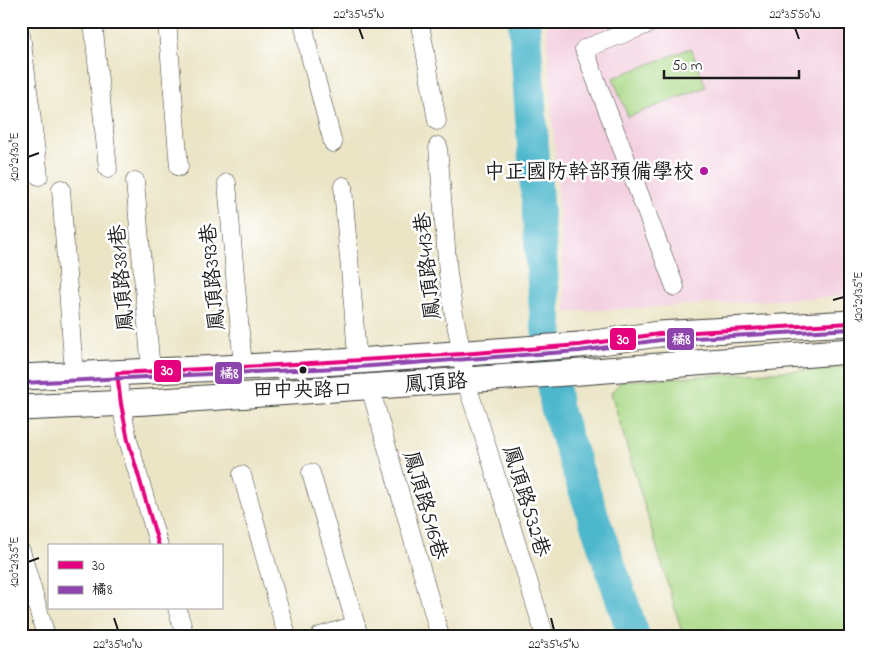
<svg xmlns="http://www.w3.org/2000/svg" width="872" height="657" font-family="'Indie Flower','LXGW WenKai TC',sans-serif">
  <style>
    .built { fill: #f3cfdf }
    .green { fill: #a9d885; stroke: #627a50 }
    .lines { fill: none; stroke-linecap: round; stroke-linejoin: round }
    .river { stroke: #4eb7cc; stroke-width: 32 }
    .minor-casing { stroke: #3b3a36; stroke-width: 19 }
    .secondary-casing { stroke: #3b3a36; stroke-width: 27 }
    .minor { stroke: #fff; stroke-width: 18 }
    .secondary { stroke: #fff; stroke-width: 25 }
    .bus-1-casing { stroke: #fff; stroke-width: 8 }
    .bus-2-casing { stroke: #fff; stroke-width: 8 }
    .bus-1 { stroke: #e5007d; stroke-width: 4 }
    .bus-2 { stroke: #8e44ad; stroke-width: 4 }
    .ticks { fill: none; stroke: #1c1c1c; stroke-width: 2 }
    .poi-dot { fill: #b5179e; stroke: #fff; stroke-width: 2 }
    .bus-dot { fill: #1c1c1c; stroke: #fff; stroke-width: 2 }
    .labels { text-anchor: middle; stroke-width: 5; stroke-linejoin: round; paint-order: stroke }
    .bus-label { font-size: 20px; fill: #1c1c1c; stroke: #fff }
    .poi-label { font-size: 21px; fill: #1c1c1c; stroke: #fff; text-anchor: end }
    .street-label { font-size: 21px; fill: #1c1c1c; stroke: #fff }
    .line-badge { stroke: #fff; stroke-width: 2 }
    .badge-label { font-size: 14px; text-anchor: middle; font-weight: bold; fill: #fff }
    .neatline { fill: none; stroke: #1c1c1c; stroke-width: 2 }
    .ticks-label { font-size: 12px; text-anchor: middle; fill: #1c1c1c }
  </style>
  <rect width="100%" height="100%" fill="#fff"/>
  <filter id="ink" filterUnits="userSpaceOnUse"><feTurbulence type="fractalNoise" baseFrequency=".02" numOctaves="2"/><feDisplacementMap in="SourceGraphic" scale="10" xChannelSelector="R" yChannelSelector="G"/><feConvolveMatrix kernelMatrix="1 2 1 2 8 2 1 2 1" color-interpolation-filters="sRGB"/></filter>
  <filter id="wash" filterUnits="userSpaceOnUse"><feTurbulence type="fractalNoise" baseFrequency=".0096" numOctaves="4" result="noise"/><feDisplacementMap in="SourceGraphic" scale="20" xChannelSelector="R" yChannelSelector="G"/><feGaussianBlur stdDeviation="1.12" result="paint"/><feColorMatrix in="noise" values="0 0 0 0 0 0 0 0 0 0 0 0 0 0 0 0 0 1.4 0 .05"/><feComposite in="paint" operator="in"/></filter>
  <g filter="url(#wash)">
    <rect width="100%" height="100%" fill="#ebe5c6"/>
    <path class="built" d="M 546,21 L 851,21 L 851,296 L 566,312 Z"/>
    <g class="green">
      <path d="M 691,48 L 706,87 L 628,117 L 613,78 Z"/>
      <path d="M 851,367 L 851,636 L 683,636 L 611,393 L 621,381 Z"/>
    </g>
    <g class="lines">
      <path class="river" d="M 524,21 L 545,310 L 556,407 L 634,636"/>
    </g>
  </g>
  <g filter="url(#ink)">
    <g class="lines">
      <defs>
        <g id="minor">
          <path d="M 93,21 L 108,169"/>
          <path d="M 167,21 L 179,167"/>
          <path d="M 303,21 L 309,52 L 333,143"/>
          <path d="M 419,21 L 424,45 L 437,121"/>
          <path d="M 656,21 L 584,49 L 675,287"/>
          <path d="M 21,35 L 39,176"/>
          <path d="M 438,146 L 448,273 L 453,309 L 462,354 L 465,380 L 479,421 L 545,636"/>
          <path d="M 135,181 L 151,371"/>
          <path d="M 227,183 L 243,367"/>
          <path d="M 343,186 C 347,245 354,302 357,361"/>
          <path d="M 61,189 L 74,375"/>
          <path d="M 117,373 L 121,404 L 128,440 L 159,546"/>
          <path d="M 370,387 L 440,636"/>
          <path d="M 311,473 L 359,636"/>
          <path d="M 242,475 L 287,636"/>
          <path d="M 21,551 L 46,636"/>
          <path d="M 177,608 L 185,636"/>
          <path d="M 320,636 L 356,625"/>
        </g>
        <g id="secondary">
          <path d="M 21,377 L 243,367 L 357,361 L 579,345 L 659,334 L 851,323"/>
          <path d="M 21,408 L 148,402 L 581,372 L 851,351"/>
        </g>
      </defs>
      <use href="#minor" class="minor-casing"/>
      <use href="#secondary" class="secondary-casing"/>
      <use href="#minor" class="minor"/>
      <use href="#secondary" class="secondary"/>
      <defs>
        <path id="bus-1" d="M 159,546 L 128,440 L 121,404 L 117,373 L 243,367 L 462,354 L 579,345 L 659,334 L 851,323"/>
        <path id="bus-2" d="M 21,383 L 357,367 L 579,351 L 660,340 L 851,329"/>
      </defs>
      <use href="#bus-1" class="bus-1-casing"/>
      <use href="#bus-2" class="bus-2-casing"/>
      <use href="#bus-1" class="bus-1"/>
      <use href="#bus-2" class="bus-2"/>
    </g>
  </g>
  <path class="ticks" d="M 359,28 L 363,39M 795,28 L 799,39M 28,157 L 39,153M 833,300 L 844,297M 28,562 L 39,558M 114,618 L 118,630M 551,618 L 554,630"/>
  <circle class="poi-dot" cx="704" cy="171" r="5"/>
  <circle class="bus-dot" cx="303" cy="370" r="4.5"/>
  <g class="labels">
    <g class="bus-label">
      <text x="303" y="396">田中央路口</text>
    </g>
    <g class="poi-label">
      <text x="694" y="178">中正國防幹部預備學校</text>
    </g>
    <g class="street-label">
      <text transform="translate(427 266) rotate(-96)" y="7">鳳頂路413巷</text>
      <text transform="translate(212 277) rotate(-95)" y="7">鳳頂路393巷</text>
      <text transform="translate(121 278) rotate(-95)" y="7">鳳頂路381巷</text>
      <text transform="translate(436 382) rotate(-4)" y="7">鳳頂路</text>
      <text transform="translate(527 501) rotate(73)" y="7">鳳頂路532巷</text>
      <text transform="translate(426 505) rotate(74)" y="7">鳳頂路516巷</text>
    </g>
  </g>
  <g class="line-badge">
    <rect x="666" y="327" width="29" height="24" rx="5" fill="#8e44ad"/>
    <rect x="609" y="327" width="28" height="24" rx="5" fill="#e5007d"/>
    <rect x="153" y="359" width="29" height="24" rx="5" fill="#e5007d"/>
    <rect x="214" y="361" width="29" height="24" rx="5" fill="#8e44ad"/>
  </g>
  <g class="badge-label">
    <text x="681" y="344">橘8</text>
    <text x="623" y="344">30</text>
    <text x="167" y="375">30</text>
    <text x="229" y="378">橘8</text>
  </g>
  <rect width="872" height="657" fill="none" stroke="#fff" stroke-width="55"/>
  <rect x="48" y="544" width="175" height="65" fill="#ffffff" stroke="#a4a4a4"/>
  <rect x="58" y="561" width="25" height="8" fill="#e5007d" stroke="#a4a4a4"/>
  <text x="92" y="570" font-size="15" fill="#1c1c1c">30</text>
  <rect x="58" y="586" width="25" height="8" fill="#8e44ad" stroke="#a4a4a4"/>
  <text x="92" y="594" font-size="15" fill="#1c1c1c">橘8</text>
  <path d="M664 70v8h135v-8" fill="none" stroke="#1c1c1c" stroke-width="2.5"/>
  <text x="672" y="70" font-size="15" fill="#1c1c1c" stroke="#ffffff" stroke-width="4" paint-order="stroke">50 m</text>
  <rect x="28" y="28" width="816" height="602" class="neatline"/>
  <g class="ticks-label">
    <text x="359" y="18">22°35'45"N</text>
    <text x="795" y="18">22°35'50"N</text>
    <text transform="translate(14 157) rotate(-90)" y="4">120°21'30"E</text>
    <text transform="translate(858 297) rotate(-90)" y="4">120°21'35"E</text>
    <text transform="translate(14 562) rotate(-90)" y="4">120°21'35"E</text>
    <text x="118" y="648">22°35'40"N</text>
    <text x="554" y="648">22°35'45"N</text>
  </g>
</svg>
